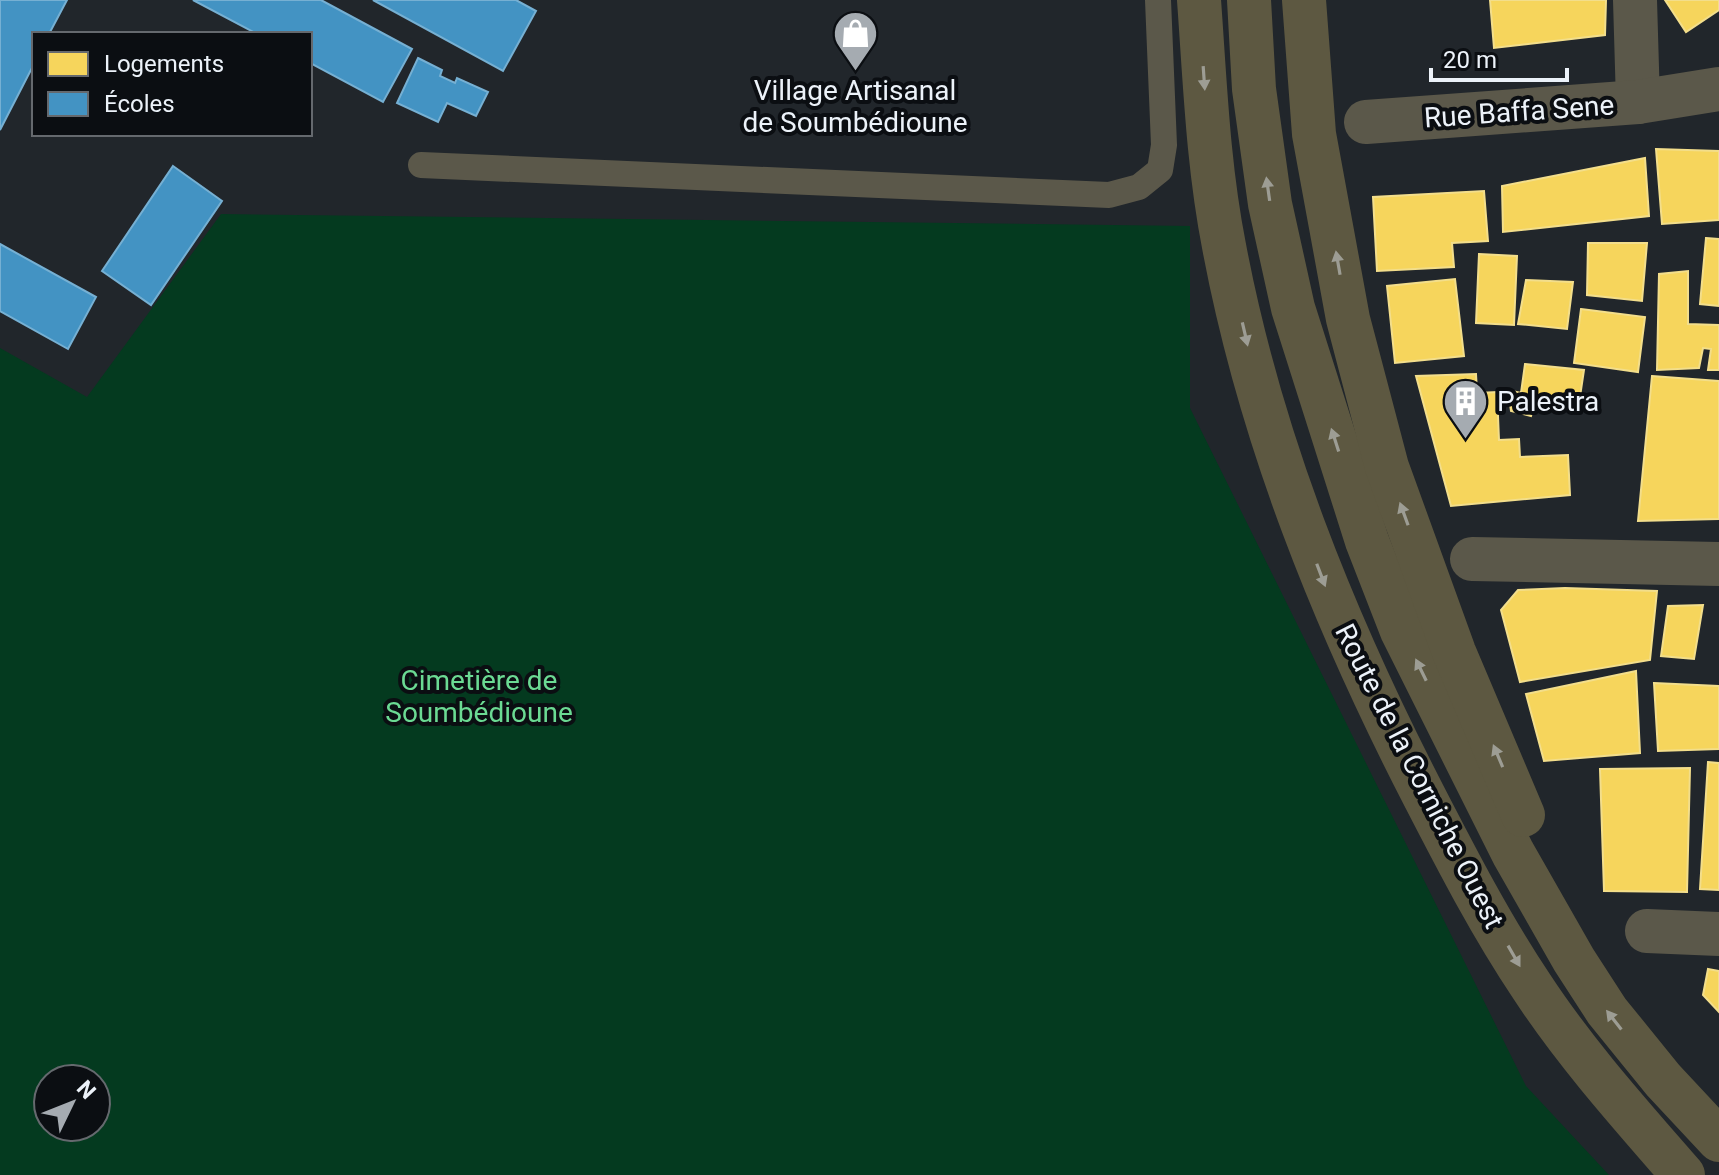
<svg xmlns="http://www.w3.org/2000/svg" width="1719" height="1175" font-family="Roboto,sans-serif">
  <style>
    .green { fill: #043a1f; fill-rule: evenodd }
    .homes { fill: #f6d55c; stroke: #f3de8b; stroke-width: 2 }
    .schools { fill: #4393c3; stroke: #76b0d3; stroke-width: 2 }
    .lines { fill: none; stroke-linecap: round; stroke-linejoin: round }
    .service { stroke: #5b584a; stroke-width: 26 }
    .minor { stroke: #5b584a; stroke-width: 44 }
    .trunk { stroke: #5d5841; stroke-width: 44 }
    .oneway { fill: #9d9d94 }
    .labels { text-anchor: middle; stroke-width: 8; stroke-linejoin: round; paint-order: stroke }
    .poi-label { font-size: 28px; fill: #ecf2f9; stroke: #0b0e12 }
    .street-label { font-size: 28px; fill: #ecf2f9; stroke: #0b0e12 }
    .park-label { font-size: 28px; fill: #6bda93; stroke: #0b0e12 }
  </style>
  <rect width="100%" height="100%" fill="#21262b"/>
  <path class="green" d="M 221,214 L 1190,226 L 1190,408 L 1526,1086 L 1609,1175 L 0,1175 L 0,348 L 87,397 ZM 48,1079 L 96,1079 L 96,1127 L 48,1127 Z"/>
  <g class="homes">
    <path d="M 1490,0 L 1606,0 L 1605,35 L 1494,48 Z"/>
    <path d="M 1665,0 L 1719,0 L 1719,10 L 1686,32 Z"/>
    <path d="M 1656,149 L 1719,151 L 1719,220 L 1662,224 Z"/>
    <path d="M 1645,158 L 1649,216 L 1503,232 L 1502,186 Z"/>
    <path d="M 1484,191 L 1488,241 L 1452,243 L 1454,267 L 1377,271 L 1373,197 Z"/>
    <path d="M 1706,238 L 1719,239 L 1719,306 L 1700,304 Z"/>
    <path d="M 1588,243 L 1647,243 L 1642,301 L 1587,295 Z"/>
    <path d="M 1479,254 L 1517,256 L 1514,325 L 1476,323 Z"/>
    <path d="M 1688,271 L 1688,324 L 1719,325 L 1719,370 L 1708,370 L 1711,349 L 1703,348 L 1699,368 L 1657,370 L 1659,274 Z"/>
    <path d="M 1455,279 L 1464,356 L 1395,363 L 1387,286 Z"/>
    <path d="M 1526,280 L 1573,282 L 1567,329 L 1518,324 Z"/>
    <path d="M 1581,309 L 1645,317 L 1638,372 L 1574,363 Z"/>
    <path d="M 1525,364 L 1584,370 L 1578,410 L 1535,402 L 1531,416 L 1511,411 L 1508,390 L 1521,393 Z"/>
    <path d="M 1476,374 L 1477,393 L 1497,392 L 1499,440 L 1519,439 L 1520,457 L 1568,455 L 1570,495 L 1451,506 L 1416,376 Z"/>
    <path d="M 1652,376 L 1719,381 L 1719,519 L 1638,521 Z"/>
    <path d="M 1565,588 L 1657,591 L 1650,660 L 1520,682 L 1501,610 L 1518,590 Z"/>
    <path d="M 1703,605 L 1694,659 L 1661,656 L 1668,606 Z"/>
    <path d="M 1636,671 L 1640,753 L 1544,761 L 1526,694 Z"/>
    <path d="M 1654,683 L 1719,686 L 1719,749 L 1658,751 Z"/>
    <path d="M 1708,762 L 1719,763 L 1719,890 L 1700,889 Z"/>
    <path d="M 1690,768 L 1687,892 L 1604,891 L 1600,769 Z"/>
    <path d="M 1708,969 L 1719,971 L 1719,1012 L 1703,995 Z"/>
  </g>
  <g class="schools">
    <path d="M 0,0 L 67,0 L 49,34 L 34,34 L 34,64 L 0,130 Z"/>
    <path d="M 193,0 L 321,0 L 412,49 L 383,102 L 310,63 L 310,34 L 257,34 Z"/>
    <path d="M 373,0 L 516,0 L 536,11 L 503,71 Z"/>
    <path d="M 418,58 L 442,70 L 440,76 L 455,83 L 457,78 L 488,92 L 476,116 L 447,103 L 438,122 L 397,103 Z"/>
    <path d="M 173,166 L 222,201 L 151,305 L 102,271 Z"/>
    <path d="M 0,244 L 96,297 L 68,349 L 0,311 Z"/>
  </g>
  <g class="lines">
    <path class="service" d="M 421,165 L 1109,195 L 1139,187 L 1160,170 L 1164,145 L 1158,0"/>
    <g class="minor">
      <path d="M 1635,0 L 1638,102"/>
      <path d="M 1366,122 L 1638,102 L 1719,89"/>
      <path d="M 1472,559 L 1719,564"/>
      <path d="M 1647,931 L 1719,934"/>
    </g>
    <g class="trunk">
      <path d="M 1199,0 C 1205,82 1208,165 1224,246 C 1260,438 1334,621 1423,794 C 1457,860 1491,926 1532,987 C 1576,1054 1630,1114 1683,1175"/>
      <path d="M 1249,0 L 1254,89 L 1270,204 L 1293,308 L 1367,541 L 1402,631 L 1513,853 L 1574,960 L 1607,1011 L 1663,1080 L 1719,1140"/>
      <path d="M 1304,0 L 1314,134 L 1348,319 L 1387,467 L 1454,652 L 1523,815"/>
    </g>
  </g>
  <defs><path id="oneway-solid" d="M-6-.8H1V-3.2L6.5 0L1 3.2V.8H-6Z" transform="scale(2)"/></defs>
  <g class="oneway">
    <use href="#oneway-solid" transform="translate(1204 78) rotate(86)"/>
    <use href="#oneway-solid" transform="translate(1268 189) rotate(-98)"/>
    <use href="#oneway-solid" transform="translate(1338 263) rotate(-100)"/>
    <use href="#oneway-solid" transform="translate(1245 334) rotate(77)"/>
    <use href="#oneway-solid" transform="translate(1335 440) rotate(-108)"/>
    <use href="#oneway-solid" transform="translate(1404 514) rotate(-110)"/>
    <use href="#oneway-solid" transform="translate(1321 575) rotate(69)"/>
    <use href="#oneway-solid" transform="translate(1421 670) rotate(-116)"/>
    <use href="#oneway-solid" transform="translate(1498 756) rotate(-113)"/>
    <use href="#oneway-solid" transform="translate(1514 956) rotate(60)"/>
    <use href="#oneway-solid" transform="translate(1614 1020) rotate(-128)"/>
  </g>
  <defs>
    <symbol id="shop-pin" viewBox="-11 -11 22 30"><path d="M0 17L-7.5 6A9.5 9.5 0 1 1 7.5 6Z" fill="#a5abb1" stroke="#0b0e12"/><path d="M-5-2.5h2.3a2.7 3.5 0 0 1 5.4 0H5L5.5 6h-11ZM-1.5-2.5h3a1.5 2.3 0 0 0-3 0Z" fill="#fff"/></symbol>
    <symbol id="building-pin" viewBox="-11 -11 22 30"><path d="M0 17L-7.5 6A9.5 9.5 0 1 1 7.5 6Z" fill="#a5abb1" stroke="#0b0e12"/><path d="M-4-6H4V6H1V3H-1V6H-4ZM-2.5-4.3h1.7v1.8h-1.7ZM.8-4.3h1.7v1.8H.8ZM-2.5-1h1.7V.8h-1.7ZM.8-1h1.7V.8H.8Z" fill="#fff"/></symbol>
  </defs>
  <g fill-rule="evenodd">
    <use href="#shop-pin" x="830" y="8" width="51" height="69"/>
    <use href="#building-pin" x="1440" y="376" width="51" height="69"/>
  </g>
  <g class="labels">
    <g class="poi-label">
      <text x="855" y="100">Village Artisanal<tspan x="855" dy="32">de Soumbédioune</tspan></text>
      <text x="1497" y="411" text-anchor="start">Palestra</text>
    </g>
    <g class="street-label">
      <text transform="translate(1519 111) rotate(-4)" y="10">Rue Baffa Sene</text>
      <text transform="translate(1420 776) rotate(63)" y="10">Route de la Corniche Ouest</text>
    </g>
    <g class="park-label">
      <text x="479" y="690">Cimetière de<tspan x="479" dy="32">Soumbédioune</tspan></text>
    </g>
  </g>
  <rect x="32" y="32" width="280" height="104" fill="#0b0e12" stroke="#65696e" stroke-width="2"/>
  <rect x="48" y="52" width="40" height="24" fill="#f6d55c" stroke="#65696e" stroke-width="2"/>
  <text x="104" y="72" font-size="24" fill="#ecf2f9">Logements</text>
  <rect x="48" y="92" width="40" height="24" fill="#4393c3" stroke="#65696e" stroke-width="2"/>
  <text x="104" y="112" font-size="24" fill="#ecf2f9">Écoles</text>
  <g transform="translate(72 1103) rotate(47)"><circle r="38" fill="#0b0e12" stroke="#65696e" stroke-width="2"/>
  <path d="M0-6L14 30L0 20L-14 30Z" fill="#a5abb1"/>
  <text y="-12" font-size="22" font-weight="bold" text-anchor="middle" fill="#ecf2f9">N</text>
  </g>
  <path d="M1431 68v12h136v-12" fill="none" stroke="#ecf2f9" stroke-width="4"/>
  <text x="1443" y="68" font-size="24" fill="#ecf2f9" stroke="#0b0e12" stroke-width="6" paint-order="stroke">20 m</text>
</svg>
